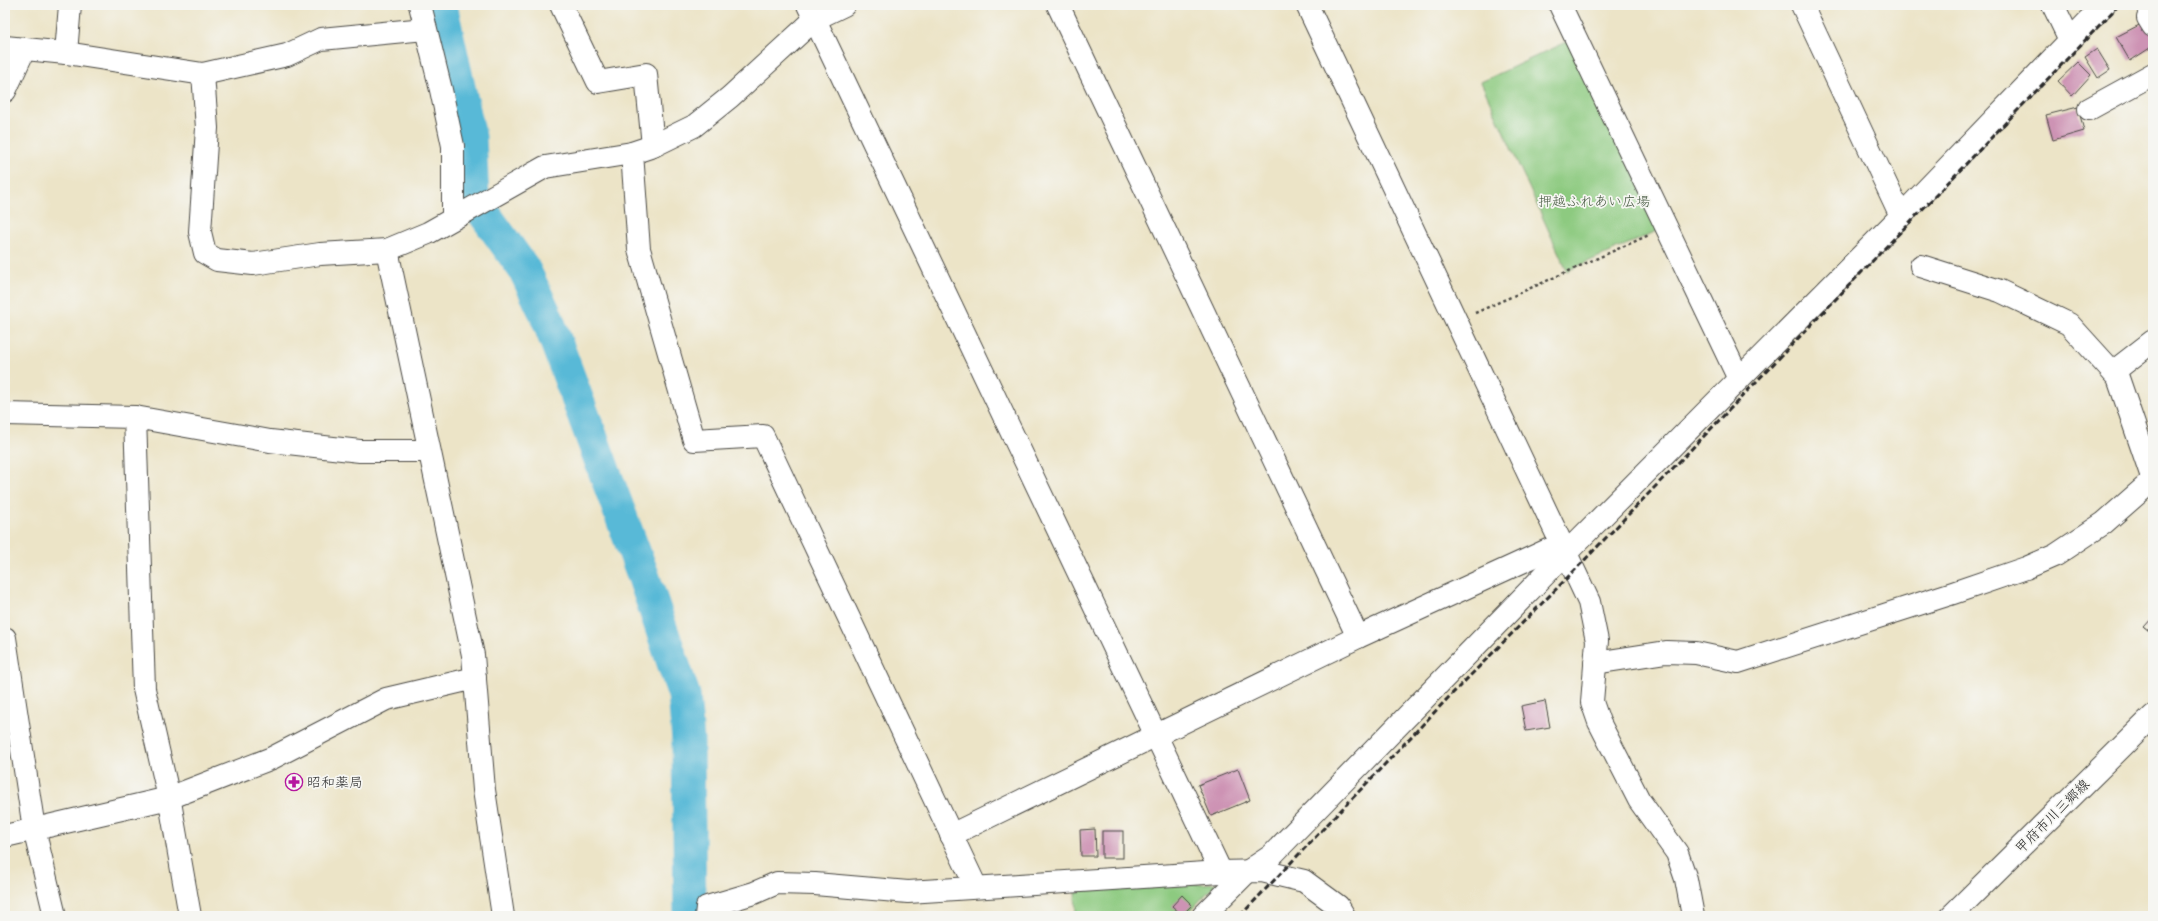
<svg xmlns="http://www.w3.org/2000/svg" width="2158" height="921" font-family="'Indie Flower','Klee One',sans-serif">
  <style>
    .green { fill: #8dca80; stroke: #5c7a56 }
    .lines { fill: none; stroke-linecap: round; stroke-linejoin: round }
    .river { stroke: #58b9d7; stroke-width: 33 }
    .building { fill: #cd93b4 }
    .minor-casing { stroke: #484742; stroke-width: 24 }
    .major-casing { stroke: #484742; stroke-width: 24 }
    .path { stroke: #484742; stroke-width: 2.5; stroke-dasharray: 3 3; stroke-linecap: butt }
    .minor { stroke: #fff; stroke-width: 22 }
    .major { stroke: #fff; stroke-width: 22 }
    .rail { stroke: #2b2b2b; stroke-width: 3; stroke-dasharray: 6 3; stroke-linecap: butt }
    .labels { text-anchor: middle; stroke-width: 3.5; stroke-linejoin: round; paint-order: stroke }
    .park-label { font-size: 14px; fill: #485b44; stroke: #f6f6f2 }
    .poi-label { font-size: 14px; fill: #2b2b2b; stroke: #f6f6f2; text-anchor: start }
    .street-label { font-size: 14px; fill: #2b2b2b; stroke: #f6f6f2 }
  </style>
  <rect width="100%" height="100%" fill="#f6f6f2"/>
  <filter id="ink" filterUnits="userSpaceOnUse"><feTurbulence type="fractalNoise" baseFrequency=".025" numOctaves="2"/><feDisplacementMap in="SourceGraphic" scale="8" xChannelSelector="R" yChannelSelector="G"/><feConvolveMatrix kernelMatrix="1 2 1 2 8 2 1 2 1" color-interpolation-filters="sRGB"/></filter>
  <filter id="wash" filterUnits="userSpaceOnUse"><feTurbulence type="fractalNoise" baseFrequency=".012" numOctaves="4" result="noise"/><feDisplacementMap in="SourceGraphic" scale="16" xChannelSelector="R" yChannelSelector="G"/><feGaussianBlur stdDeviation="0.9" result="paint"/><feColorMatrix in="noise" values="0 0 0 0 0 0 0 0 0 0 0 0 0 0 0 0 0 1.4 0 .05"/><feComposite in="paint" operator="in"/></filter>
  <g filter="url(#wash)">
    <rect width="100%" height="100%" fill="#ece4c7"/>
    <g class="green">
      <path d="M 1575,38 L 1666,227 L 1567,271 L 1481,82 Z"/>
      <path d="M 1217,883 L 1185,916 L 1076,916 L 1075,890 Z"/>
    </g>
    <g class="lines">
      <path class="river" d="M 441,5 L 470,137 L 473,198 L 524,269 L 546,315 L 643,575 L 684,695 L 688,740 L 690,916"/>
    </g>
    <g id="blocks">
      <g class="building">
        <path d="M 2145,22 L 2153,36 L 2153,46 L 2130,61 L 2116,37 Z"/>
        <path d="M 2097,49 L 2110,70 L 2098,78 L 2085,57 Z"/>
        <path d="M 2078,62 L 2091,75 L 2072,96 L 2058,81 Z"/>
        <path d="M 2078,107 L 2084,131 L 2053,140 L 2046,115 Z"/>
        <path d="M 2153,617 L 2153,634 L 2144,627 Z"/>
        <path d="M 1545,701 L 1550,727 L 1526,731 L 1521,706 Z"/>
        <path d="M 1238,769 L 1250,800 L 1211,816 L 1198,785 Z"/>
        <path d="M 1095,829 L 1096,856 L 1081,856 L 1080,830 Z"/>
        <rect x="1102" y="831" width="21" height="27"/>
        <path d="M 1182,895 L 1192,905 L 1182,915 L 1172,906 Z"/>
      </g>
    </g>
  </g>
  <g filter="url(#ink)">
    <use href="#blocks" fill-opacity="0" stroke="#484742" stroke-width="1"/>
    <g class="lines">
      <defs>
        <g id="minor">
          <path d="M 420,5 L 441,90 L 453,146 L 453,217"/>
          <path d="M 561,5 L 598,82 L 646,74 L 653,146"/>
          <path d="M 808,5 L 1221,872"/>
          <path d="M 1058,5 L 1358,637"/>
          <path d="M 1307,5 L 1589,602 L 1597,641 L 1592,702 L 1599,722 L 1639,800 L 1677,853 L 1686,879 L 1693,916"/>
          <path d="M 1560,5 L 1739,379"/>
          <path d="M 2053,5 L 2070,40"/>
          <path d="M 2148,18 L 2153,26"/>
          <path d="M 5,47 L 66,53 L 203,74 L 287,55 L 321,39 L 425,29"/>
          <path d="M 66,53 L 70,5"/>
          <path d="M 203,74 L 207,128 L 200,232 L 205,253 L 217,260 L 253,264 L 320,254 L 387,250 L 428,233 L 545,167 L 632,153 L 653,146 L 694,126 L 730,97 L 815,19 L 844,5"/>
          <path d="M 5,91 L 24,50"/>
          <path d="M 2089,109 L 2153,74"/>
          <path d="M 632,153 L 639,249 L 694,440 L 763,436 L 976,887"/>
          <path d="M 1901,216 L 2104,5"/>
          <path d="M 387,250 L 473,655 L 484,790 L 503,916"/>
          <path d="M 1921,266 L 2000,291 L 2069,324 L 2118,378 L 2153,480"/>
          <path d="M 2113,372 L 2153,341"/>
          <path d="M 5,414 L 135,417 L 270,441 L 360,451 L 429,451"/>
          <path d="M 135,417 L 144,689 L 170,802 L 190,916"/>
          <path d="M 5,638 L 34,829 L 55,916"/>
          <path d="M 1595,663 L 1666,652 L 1696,653 L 1738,662 L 1953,593 L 2026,568 L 2056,555 L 2104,523 L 2153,480"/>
          <path d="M 951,835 L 1358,637 L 1561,544"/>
          <path d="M 5,836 L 169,798 L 272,758 L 386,699 L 475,678"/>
          <path d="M 706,916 L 707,907 L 754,893 L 777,883 L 815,884 L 908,892 L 1221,872 L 1262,871 L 1304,881 L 1338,906 L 1344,916"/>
          <path d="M 1203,916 L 1247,872 L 1271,856 L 1566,553 L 1901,216 L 1802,5"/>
        </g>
        <path id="major" d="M 1951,916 L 2153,716"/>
      </defs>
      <use href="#minor" class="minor-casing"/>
      <use href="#major" class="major-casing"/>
      <path class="path" d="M 1475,313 L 1649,235"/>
      <use href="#minor" class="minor"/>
      <use href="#major" class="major"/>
      <path class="rail" d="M 1240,916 L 1448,698 L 1574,571 L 2119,5"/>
    </g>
  </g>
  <defs>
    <symbol id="pharmacy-ring" viewBox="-11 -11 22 22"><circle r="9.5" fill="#f6f6f2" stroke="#b5179e" stroke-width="1.5"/><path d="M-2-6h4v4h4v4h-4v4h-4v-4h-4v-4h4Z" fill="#b5179e"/></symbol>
  </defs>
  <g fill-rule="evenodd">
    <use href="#pharmacy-ring" x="284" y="772" width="20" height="20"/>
  </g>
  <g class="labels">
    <g class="park-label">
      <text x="1594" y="206">押越ふれあい広場</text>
    </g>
    <g class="poi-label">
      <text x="307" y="787">昭和薬局</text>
    </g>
    <g class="street-label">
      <text transform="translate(2052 816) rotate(-45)" y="5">甲府市川三郷線</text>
    </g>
  </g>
  <rect width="2158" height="921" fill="none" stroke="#f6f6f2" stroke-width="20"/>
</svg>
